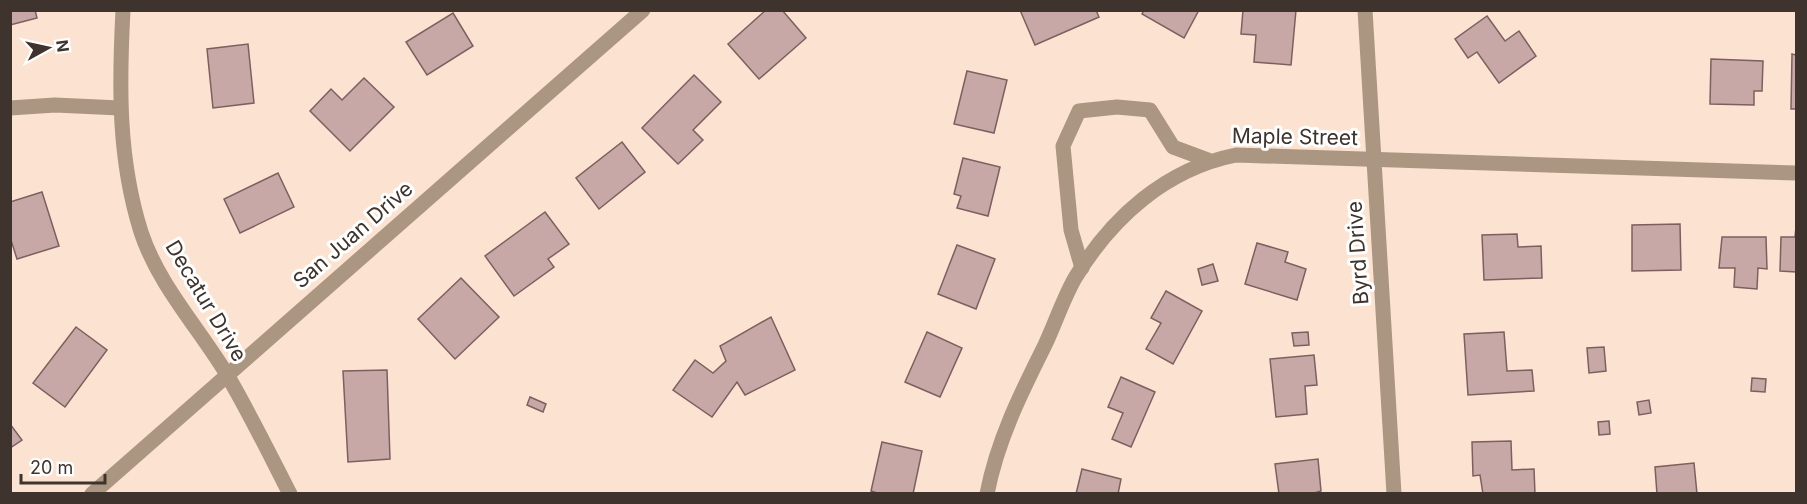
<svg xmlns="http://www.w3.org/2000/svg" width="1807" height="504" font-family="Inter,sans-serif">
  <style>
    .building { fill: #c7a8a6; stroke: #7c605f; stroke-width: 1.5 }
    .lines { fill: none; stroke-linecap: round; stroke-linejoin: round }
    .minor { stroke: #ab9781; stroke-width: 15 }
    .labels { text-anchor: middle; stroke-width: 6; stroke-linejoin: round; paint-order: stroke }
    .street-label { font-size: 21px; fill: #3e342d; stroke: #fff }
  </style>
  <rect width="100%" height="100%" fill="#fce2d1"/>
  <g class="building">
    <path d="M 10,10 L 35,10 L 37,18 L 10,25 Z"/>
    <path d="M 766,10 L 782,10 L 806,38 L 759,79 L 728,44 Z"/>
    <path d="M 1020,10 L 1096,10 L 1099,17 L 1035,45 Z"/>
    <path d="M 1144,10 L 1199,10 L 1184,38 L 1142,14 Z"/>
    <path d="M 1243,10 L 1296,10 L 1291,65 L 1254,62 L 1256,35 L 1241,34 Z"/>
    <path d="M 453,13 L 473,46 L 427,75 L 406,42 Z"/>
    <path d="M 1487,16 L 1505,41 L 1519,31 L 1536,56 L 1499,83 L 1477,52 L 1468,58 L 1455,39 Z"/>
    <path d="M 248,44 L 254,103 L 213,108 L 207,49 Z"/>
    <path d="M 1792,54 L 1796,55 L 1796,109 L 1791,109 Z"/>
    <path d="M 1711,59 L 1763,61 L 1762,91 L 1754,91 L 1754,105 L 1710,104 Z"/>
    <path d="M 967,71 L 1007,80 L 994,133 L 954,124 Z"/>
    <path d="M 694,75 L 721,102 L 693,130 L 703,140 L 678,164 L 642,128 Z"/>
    <path d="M 364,78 L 394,107 L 350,151 L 310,111 L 331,89 L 342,100 Z"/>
    <path d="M 622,142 L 645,172 L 599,209 L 576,178 Z"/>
    <path d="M 963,158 L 1000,167 L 988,216 L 957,208 L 961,196 L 954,194 Z"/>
    <path d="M 278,173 L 294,207 L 240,233 L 224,199 Z"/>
    <path d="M 42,192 L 59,246 L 17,259 L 10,237 L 10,202 Z"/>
    <path d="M 545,212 L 569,244 L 548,259 L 554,267 L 514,296 L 485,256 Z"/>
    <path d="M 1680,224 L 1681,270 L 1632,271 L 1632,225 Z"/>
    <path d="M 1796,227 L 1796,272 L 1780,271 L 1781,237 L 1795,237 Z"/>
    <path d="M 1517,234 L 1518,247 L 1541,246 L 1542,278 L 1484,280 L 1482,235 Z"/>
    <path d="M 1722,237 L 1766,237 L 1767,269 L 1758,268 L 1757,289 L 1734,287 L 1735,268 L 1719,268 Z"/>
    <path d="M 1257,243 L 1288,252 L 1285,262 L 1306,269 L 1297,300 L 1245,284 Z"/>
    <path d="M 957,245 L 995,259 L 976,309 L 938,294 Z"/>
    <path d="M 1213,264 L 1218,281 L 1202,285 L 1198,269 Z"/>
    <path d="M 461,278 L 499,317 L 455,359 L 418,319 Z"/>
    <path d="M 1166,291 L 1202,311 L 1173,364 L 1146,349 L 1161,323 L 1151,318 Z"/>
    <path d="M 771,317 L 795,370 L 745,395 L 737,382 L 712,417 L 673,390 L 695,360 L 713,373 L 726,361 L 720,346 Z"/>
    <path d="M 76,327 L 107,350 L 65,407 L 33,383 Z"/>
    <path d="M 927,332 L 962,348 L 940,397 L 905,382 Z"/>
    <path d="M 1308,332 L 1309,345 L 1294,346 L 1292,333 Z"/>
    <path d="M 1504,332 L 1507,371 L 1532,370 L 1534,391 L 1468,395 L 1464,334 Z"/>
    <path d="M 1604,347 L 1606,371 L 1589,373 L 1587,348 Z"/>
    <path d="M 1314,355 L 1317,385 L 1305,386 L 1307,414 L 1276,417 L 1270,359 Z"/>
    <path d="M 387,370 L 390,459 L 348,462 L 343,371 Z"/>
    <path d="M 1121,377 L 1155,392 L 1131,447 L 1112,439 L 1123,413 L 1108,407 Z"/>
    <path d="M 1752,378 L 1766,379 L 1765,392 L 1751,391 Z"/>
    <path d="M 530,397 L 546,404 L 543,412 L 527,405 Z"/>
    <path d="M 1649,400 L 1651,413 L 1639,415 L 1637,402 Z"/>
    <path d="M 1609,421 L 1610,434 L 1599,435 L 1598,422 Z"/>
    <path d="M 10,424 L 22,440 L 10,448 Z"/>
    <path d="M 1511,441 L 1512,470 L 1534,469 L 1535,494 L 1483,494 L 1480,475 L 1473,476 L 1472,442 Z"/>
    <path d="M 882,442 L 922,451 L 913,494 L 880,494 L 871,491 Z"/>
    <path d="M 1318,459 L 1321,491 L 1311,494 L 1279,494 L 1275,464 Z"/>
    <path d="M 1694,463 L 1697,494 L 1657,494 L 1655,467 Z"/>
    <path d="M 1082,469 L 1121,479 L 1118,494 L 1076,494 Z"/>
  </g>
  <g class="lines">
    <g class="minor">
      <path d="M 123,10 C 119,86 118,159 141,232 C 158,284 198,327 226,373 C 249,412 269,453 290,494"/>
      <path d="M 1365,10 L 1394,494"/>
      <path d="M 10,108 L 55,105 L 120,108"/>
      <path d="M 1082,268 L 1071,230 L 1063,146 L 1079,111 L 1117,107 L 1150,110 L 1173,147 L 1208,160"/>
      <path d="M 92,494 L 643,10"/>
      <path d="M 987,494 C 997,441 1021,393 1045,345 C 1055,324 1063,299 1075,278 C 1112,217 1166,169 1236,155 L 1796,173"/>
    </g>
  </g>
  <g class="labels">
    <g class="street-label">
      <text transform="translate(1295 137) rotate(1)" y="7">Maple Street</text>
      <text transform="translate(353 235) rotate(-41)" y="7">San Juan Drive</text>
      <text transform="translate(1358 253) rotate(-94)" y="7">Byrd Drive</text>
      <text transform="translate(206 301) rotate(59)" y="7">Decatur Drive</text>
    </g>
  </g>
  <rect width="1807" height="504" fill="none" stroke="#3e342d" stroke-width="24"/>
  <g transform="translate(48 48) rotate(82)" stroke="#ffffff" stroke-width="4.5" paint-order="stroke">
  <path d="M0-4.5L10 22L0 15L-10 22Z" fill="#3e342d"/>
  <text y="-9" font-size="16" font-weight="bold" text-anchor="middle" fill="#3e342d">N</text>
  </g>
  <path d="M21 474v9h84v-9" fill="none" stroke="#3e342d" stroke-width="3"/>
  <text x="30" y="474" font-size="18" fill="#3e342d" stroke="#ffffff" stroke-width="4.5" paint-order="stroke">20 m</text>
</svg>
